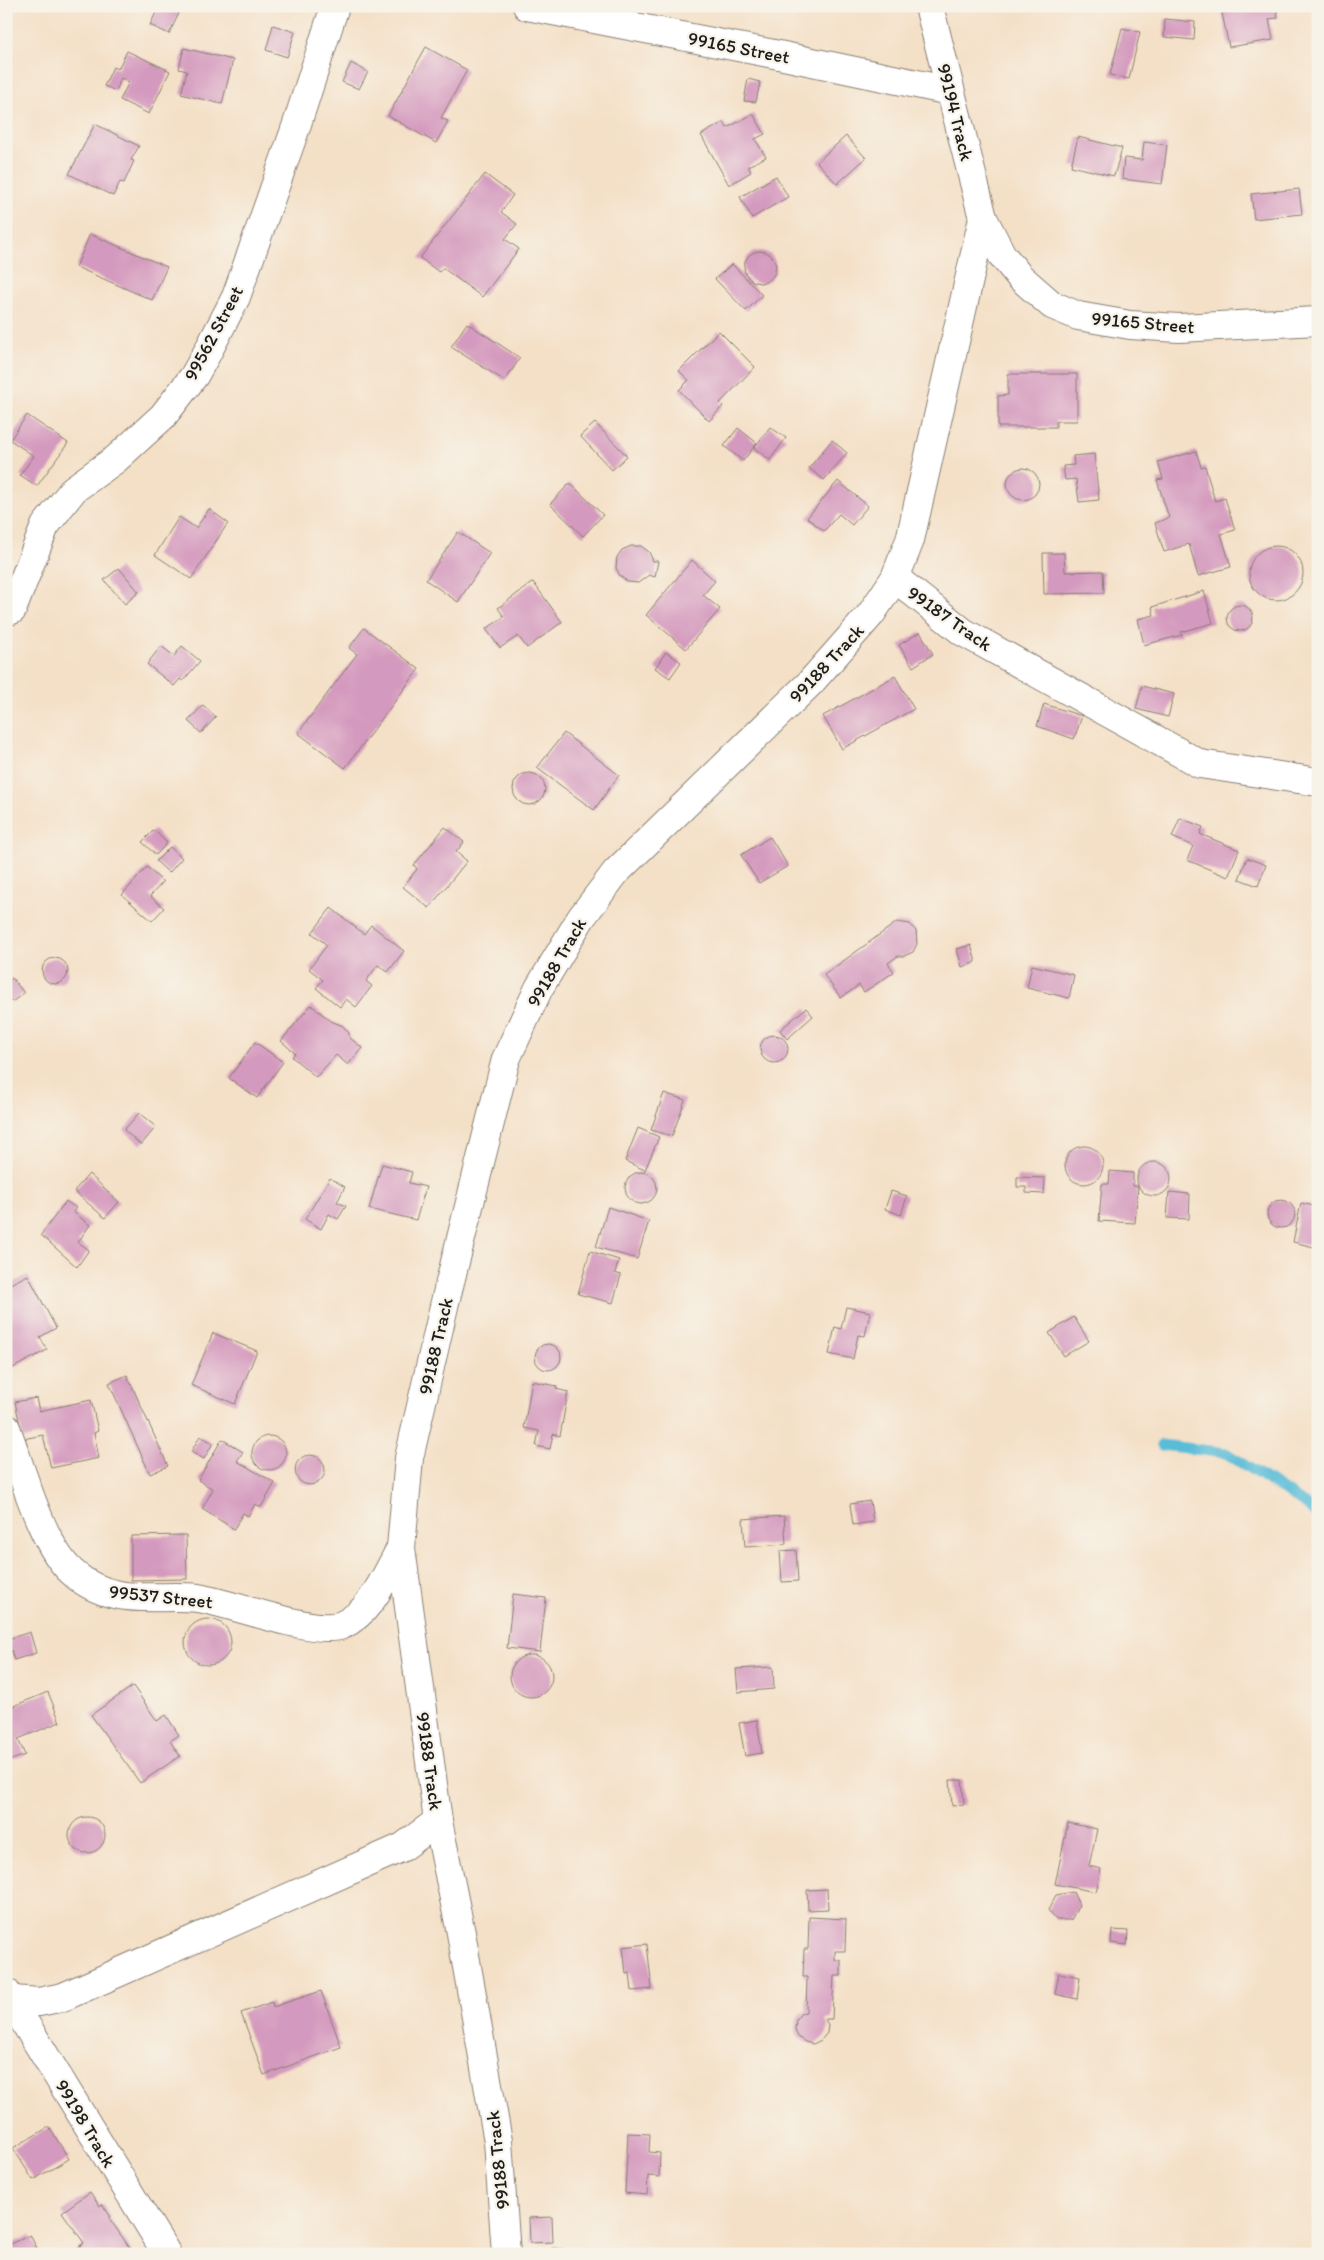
<svg xmlns="http://www.w3.org/2000/svg" width="1324" height="2260" font-family="Itim,sans-serif">
  <style>
    .lines { fill: none; stroke-linecap: round; stroke-linejoin: round }
    .stream { stroke: #5abdd8; stroke-width: 11 }
    .building { fill: #d499be }
    .street-casing { stroke: #887e72; stroke-width: 30 }
    .street { stroke: #fff; stroke-width: 28 }
    .labels { text-anchor: middle; stroke-width: 4.5; stroke-linejoin: round; paint-order: stroke }
    .street-label { font-size: 19px; fill: #1c1c1c; stroke: #f7f3e8 }
  </style>
  <rect width="100%" height="100%" fill="#f7f3e8"/>
  <filter id="ink" filterUnits="userSpaceOnUse"><feTurbulence type="fractalNoise" baseFrequency=".02" numOctaves="2"/><feDisplacementMap in="SourceGraphic" scale="10" xChannelSelector="R" yChannelSelector="G"/><feConvolveMatrix kernelMatrix="1 2 1 2 8 2 1 2 1" color-interpolation-filters="sRGB"/></filter>
  <filter id="wash" filterUnits="userSpaceOnUse"><feTurbulence type="fractalNoise" baseFrequency=".0096" numOctaves="4" result="noise"/><feDisplacementMap in="SourceGraphic" scale="20" xChannelSelector="R" yChannelSelector="G"/><feGaussianBlur stdDeviation="1.12" result="paint"/><feColorMatrix in="noise" values="0 0 0 0 0 0 0 0 0 0 0 0 0 0 0 0 0 1.4 0 .05"/><feComposite in="paint" operator="in"/></filter>
  <g filter="url(#wash)">
    <rect width="100%" height="100%" fill="#f4e0c7"/>
    <g class="lines">
      <path class="stream" d="M 1162,1445 L 1226,1453 L 1308,1506 L 1318,1517"/>
    </g>
    <g id="blocks">
      <g class="building">
        <path d="M 159,6 L 174,6 L 181,9 L 169,34 L 150,25 Z"/>
        <path d="M 1226,6 L 1276,6 L 1278,18 L 1269,19 L 1273,40 L 1229,47 L 1222,13 L 1228,12 Z"/>
        <path d="M 1165,19 L 1195,22 L 1194,40 L 1164,37 Z"/>
        <path d="M 273,25 L 295,32 L 287,57 L 266,50 Z"/>
        <path d="M 1122,28 L 1140,32 L 1129,79 L 1110,75 Z"/>
        <path d="M 426,47 L 467,70 L 441,118 L 448,121 L 436,143 L 388,116 Z"/>
        <path d="M 184,48 L 233,60 L 222,104 L 181,94 L 187,71 L 179,69 Z"/>
        <path d="M 127,51 L 170,71 L 149,114 L 120,100 L 129,82 L 121,78 L 116,91 L 104,86 L 113,67 L 118,69 Z"/>
        <path d="M 351,63 L 368,72 L 359,89 L 342,82 Z"/>
        <path d="M 748,79 L 760,82 L 756,102 L 744,101 Z"/>
        <path d="M 753,114 L 765,134 L 755,139 L 766,157 L 748,166 L 751,172 L 729,185 L 701,135 L 724,122 L 727,128 Z"/>
        <path d="M 95,124 L 139,146 L 131,160 L 134,161 L 124,183 L 120,182 L 113,196 L 69,174 Z"/>
        <path d="M 846,136 L 866,158 L 837,184 L 817,162 Z"/>
        <path d="M 1078,137 L 1122,148 L 1114,176 L 1071,166 Z"/>
        <path d="M 1144,142 L 1167,145 L 1162,184 L 1122,179 L 1124,158 L 1142,160 Z"/>
        <path d="M 485,174 L 513,195 L 501,212 L 517,224 L 505,239 L 519,249 L 482,297 L 443,268 L 439,272 L 420,258 Z"/>
        <path d="M 776,176 L 788,197 L 752,218 L 740,197 Z"/>
        <path d="M 1299,189 L 1302,214 L 1254,219 L 1251,194 Z"/>
        <path d="M 90,234 L 167,267 L 152,300 L 76,267 Z"/>
        <circle cx="760" cy="267" r="16"/>
        <path d="M 732,264 L 762,295 L 746,311 L 715,279 Z"/>
        <path d="M 467,323 L 520,358 L 505,381 L 451,347 Z"/>
        <path d="M 719,331 L 755,367 L 720,403 L 723,406 L 709,421 L 679,390 L 689,380 L 679,371 Z"/>
        <path d="M 1008,374 L 1077,374 L 1077,421 L 1056,421 L 1056,427 L 998,427 L 998,396 L 1008,395 Z"/>
        <path d="M 27,415 L 68,443 L 37,486 L 20,475 L 34,456 L 10,440 Z"/>
        <path d="M 595,423 L 627,456 L 612,470 L 580,436 Z"/>
        <path d="M 770,427 L 786,438 L 770,460 L 754,448 Z"/>
        <path d="M 738,428 L 757,443 L 743,461 L 724,446 Z"/>
        <path d="M 832,440 L 847,453 L 824,480 L 809,468 Z"/>
        <path d="M 1196,451 L 1201,467 L 1205,466 L 1215,501 L 1225,498 L 1235,530 L 1221,534 L 1231,567 L 1198,576 L 1189,544 L 1164,552 L 1155,523 L 1169,518 L 1157,480 L 1163,479 L 1158,462 Z"/>
        <path d="M 1094,454 L 1099,500 L 1079,502 L 1076,479 L 1065,480 L 1063,466 L 1074,465 L 1073,456 Z"/>
        <circle cx="1023" cy="484" r="16"/>
        <path d="M 838,481 L 868,506 L 852,525 L 839,514 L 824,531 L 807,518 Z"/>
        <path d="M 570,483 L 603,515 L 583,536 L 550,504 Z"/>
        <path d="M 209,509 L 228,523 L 191,579 L 155,555 L 179,517 L 196,528 Z"/>
        <path d="M 458,532 L 490,553 L 458,602 L 426,580 Z"/>
        <path d="M 631,546 L 641,546 L 649,552 L 653,561 L 658,561 L 655,577 L 649,575 L 638,583 L 628,582 L 620,576 L 616,568 L 617,557 L 622,550 Z"/>
        <circle cx="1276" cy="573" r="27"/>
        <path d="M 1043,553 L 1064,553 L 1065,572 L 1103,571 L 1104,593 L 1044,594 Z"/>
        <path d="M 692,560 L 715,581 L 703,595 L 720,609 L 686,649 L 646,615 Z"/>
        <path d="M 119,568 L 139,592 L 125,604 L 104,580 Z"/>
        <path d="M 533,582 L 562,622 L 527,648 L 518,636 L 500,648 L 486,629 L 504,617 L 498,608 Z"/>
        <path d="M 1204,591 L 1213,623 L 1181,632 L 1182,635 L 1144,645 L 1138,619 L 1154,615 L 1152,607 Z"/>
        <circle cx="1240" cy="618" r="13"/>
        <path d="M 364,628 L 419,669 L 345,768 L 298,733 L 357,654 L 349,648 Z"/>
        <path d="M 920,632 L 933,654 L 913,667 L 899,645 Z"/>
        <path d="M 161,646 L 174,656 L 182,646 L 200,661 L 183,681 L 180,679 L 174,686 L 147,664 Z"/>
        <path d="M 666,652 L 681,662 L 670,678 L 655,668 Z"/>
        <path d="M 895,676 L 914,709 L 842,749 L 823,716 Z"/>
        <path d="M 1142,686 L 1174,694 L 1168,717 L 1136,709 Z"/>
        <path d="M 1044,704 L 1082,716 L 1074,739 L 1037,726 Z"/>
        <path d="M 203,705 L 216,717 L 201,733 L 188,721 Z"/>
        <path d="M 564,733 L 619,775 L 594,810 L 537,768 Z"/>
        <circle cx="529" cy="789" r="16"/>
        <path d="M 1180,818 L 1203,827 L 1200,834 L 1239,850 L 1228,877 L 1187,860 L 1193,846 L 1172,837 Z"/>
        <path d="M 445,827 L 464,842 L 456,852 L 467,861 L 429,908 L 403,887 L 417,869 L 414,865 Z"/>
        <path d="M 154,830 L 167,843 L 156,855 L 142,842 Z"/>
        <path d="M 770,837 L 788,866 L 759,883 L 741,855 Z"/>
        <path d="M 170,847 L 182,858 L 169,873 L 156,861 Z"/>
        <path d="M 1247,858 L 1266,865 L 1258,886 L 1239,879 Z"/>
        <path d="M 147,867 L 163,882 L 150,896 L 164,908 L 152,921 L 122,895 Z"/>
        <path d="M 331,908 L 364,934 L 371,925 L 404,951 L 388,972 L 378,965 L 366,981 L 372,986 L 356,1007 L 346,999 L 340,1007 L 316,988 L 323,980 L 309,969 L 327,945 L 312,933 Z"/>
        <path d="M 897,922 L 910,924 L 916,931 L 917,944 L 913,952 L 904,956 L 898,956 L 888,963 L 894,972 L 864,992 L 859,985 L 841,998 L 824,975 Z"/>
        <path d="M 971,945 L 976,962 L 962,967 L 957,949 Z"/>
        <circle cx="55" cy="971" r="13"/>
        <path d="M 1032,965 L 1074,975 L 1069,998 L 1027,988 Z"/>
        <path d="M 12,978 L 24,993 L 12,1002 L 6,995 L 6,983 Z"/>
        <path d="M 311,1005 L 331,1021 L 343,1026 L 349,1033 L 349,1037 L 362,1048 L 348,1065 L 336,1055 L 316,1077 L 292,1057 L 295,1053 L 281,1041 Z"/>
        <path d="M 806,1008 L 813,1016 L 787,1039 L 780,1030 Z"/>
        <circle cx="774" cy="1049" r="14"/>
        <path d="M 255,1042 L 283,1062 L 257,1098 L 229,1078 Z"/>
        <path d="M 664,1093 L 685,1100 L 672,1136 L 651,1130 Z"/>
        <path d="M 139,1113 L 156,1127 L 141,1145 L 124,1130 Z"/>
        <path d="M 638,1128 L 659,1137 L 645,1170 L 625,1161 Z"/>
        <circle cx="1084" cy="1165" r="19"/>
        <circle cx="1154" cy="1179" r="17"/>
        <path d="M 382,1164 L 412,1172 L 409,1183 L 426,1187 L 416,1220 L 369,1209 Z"/>
        <path d="M 1110,1171 L 1133,1173 L 1133,1186 L 1138,1186 L 1135,1223 L 1099,1221 L 1102,1184 L 1109,1184 Z"/>
        <circle cx="641" cy="1188" r="16"/>
        <path d="M 89,1174 L 119,1202 L 105,1218 L 74,1191 Z"/>
        <path d="M 1017,1177 L 1045,1178 L 1044,1194 L 1026,1193 L 1026,1187 L 1017,1187 Z"/>
        <path d="M 330,1178 L 345,1187 L 337,1202 L 346,1206 L 338,1219 L 329,1214 L 321,1229 L 305,1219 Z"/>
        <path d="M 891,1191 L 907,1196 L 901,1215 L 885,1209 Z"/>
        <path d="M 1169,1192 L 1190,1194 L 1189,1219 L 1167,1218 Z"/>
        <circle cx="1281" cy="1214" r="14"/>
        <path d="M 66,1201 L 76,1208 L 73,1212 L 90,1225 L 78,1242 L 89,1250 L 77,1267 L 41,1235 Z"/>
        <path d="M 1301,1203 L 1318,1207 L 1318,1248 L 1293,1242 Z"/>
        <path d="M 608,1207 L 649,1221 L 637,1259 L 596,1247 Z"/>
        <path d="M 590,1251 L 619,1260 L 615,1273 L 621,1275 L 613,1303 L 578,1294 Z"/>
        <path d="M 28,1275 L 56,1328 L 40,1337 L 47,1350 L 9,1370 L 6,1366 L 6,1297 L 8,1296 L 6,1286 Z"/>
        <path d="M 846,1307 L 870,1312 L 865,1336 L 858,1335 L 853,1359 L 829,1354 L 835,1327 L 841,1329 Z"/>
        <path d="M 1074,1317 L 1089,1341 L 1064,1356 L 1049,1333 Z"/>
        <path d="M 213,1333 L 257,1351 L 235,1404 L 191,1385 Z"/>
        <circle cx="548" cy="1357" r="13"/>
        <path d="M 127,1375 L 168,1466 L 150,1474 L 109,1383 Z"/>
        <path d="M 532,1381 L 557,1386 L 556,1389 L 568,1392 L 560,1436 L 553,1434 L 550,1449 L 536,1446 L 539,1431 L 524,1428 Z"/>
        <path d="M 36,1398 L 39,1411 L 91,1400 L 98,1431 L 94,1433 L 99,1458 L 51,1468 L 43,1435 L 23,1439 L 15,1402 Z"/>
        <circle cx="269" cy="1453" r="17"/>
        <path d="M 200,1436 L 213,1443 L 204,1459 L 191,1452 Z"/>
        <path d="M 222,1439 L 243,1452 L 237,1461 L 275,1483 L 261,1507 L 255,1504 L 248,1516 L 243,1513 L 234,1529 L 202,1509 L 213,1489 L 198,1480 Z"/>
        <circle cx="310" cy="1470" r="15"/>
        <path d="M 870,1501 L 873,1522 L 853,1525 L 850,1504 Z"/>
        <path d="M 784,1516 L 786,1544 L 745,1547 L 743,1519 Z"/>
        <path d="M 186,1535 L 187,1579 L 131,1580 L 131,1536 Z"/>
        <path d="M 796,1550 L 798,1581 L 782,1582 L 780,1551 Z"/>
        <path d="M 513,1594 L 546,1598 L 540,1652 L 507,1648 Z"/>
        <circle cx="208" cy="1642" r="23"/>
        <path d="M 30,1632 L 36,1653 L 14,1660 L 8,1639 Z"/>
        <circle cx="531" cy="1676" r="21"/>
        <path d="M 773,1667 L 774,1689 L 738,1692 L 736,1669 Z"/>
        <path d="M 133,1686 L 157,1721 L 166,1715 L 179,1735 L 170,1741 L 180,1756 L 140,1783 L 91,1715 Z"/>
        <path d="M 48,1692 L 60,1722 L 18,1739 L 25,1755 L 6,1762 L 6,1709 Z"/>
        <path d="M 757,1720 L 762,1753 L 745,1756 L 739,1723 Z"/>
        <path d="M 950,1780 L 962,1780 L 964,1805 L 952,1806 Z"/>
        <circle cx="87" cy="1835" r="18"/>
        <path d="M 1068,1823 L 1097,1829 L 1089,1866 L 1101,1869 L 1096,1892 L 1055,1884 Z"/>
        <path d="M 827,1889 L 828,1909 L 808,1910 L 807,1890 Z"/>
        <path d="M 1073,1892 L 1079,1905 L 1071,1920 L 1056,1920 L 1048,1910 L 1056,1895 Z"/>
        <path d="M 809,1917 L 846,1919 L 845,1951 L 835,1951 L 835,1960 L 841,1960 L 841,1976 L 834,1976 L 832,2019 L 825,2019 L 828,2025 L 827,2033 L 821,2040 L 813,2044 L 805,2042 L 798,2037 L 795,2029 L 796,2020 L 801,2013 L 806,2012 L 807,1977 L 803,1977 L 804,1949 L 808,1949 Z"/>
        <path d="M 1112,1930 L 1128,1931 L 1127,1945 L 1111,1943 Z"/>
        <path d="M 647,1944 L 652,1989 L 632,1991 L 630,1973 L 626,1974 L 623,1947 Z"/>
        <path d="M 1059,1973 L 1080,1977 L 1077,1999 L 1055,1994 Z"/>
        <path d="M 321,1991 L 341,2047 L 264,2075 L 241,2013 L 272,2002 L 273,2007 Z"/>
        <path d="M 49,2127 L 69,2159 L 33,2180 L 13,2148 Z"/>
        <path d="M 628,2133 L 650,2134 L 649,2152 L 660,2153 L 659,2177 L 648,2176 L 647,2195 L 625,2193 Z"/>
        <path d="M 90,2192 L 100,2206 L 102,2204 L 111,2217 L 109,2218 L 134,2254 L 81,2254 L 77,2248 L 84,2243 L 62,2212 Z"/>
        <path d="M 552,2217 L 553,2242 L 530,2243 L 529,2218 Z"/>
        <path d="M 30,2235 L 40,2254 L 10,2254 L 7,2246 Z"/>
        <path d="M 553,2248 L 563,2249 L 569,2254 L 541,2254 Z"/>
      </g>
    </g>
  </g>
  <g filter="url(#ink)">
    <use href="#blocks" fill-opacity="0" stroke="#887e72" stroke-width="1"/>
    <g class="lines">
      <defs>
        <g id="street">
          <path d="M 527,6 L 774,54 L 950,91"/>
          <path d="M 929,6 L 983,218 L 1002,255 L 1020,277 L 1052,305 L 1078,316 L 1130,325 L 1179,328 L 1318,321"/>
          <path d="M 983,218 L 910,540 L 895,578 L 963,632 L 1200,764 L 1318,782"/>
          <path d="M 12,610 L 45,526 L 74,489 L 116,459 L 163,416 L 194,376 L 207,353 L 236,297 L 296,127 L 335,6"/>
          <path d="M 6,1428 C 21,1467 42,1546 72,1572 C 85,1584 102,1592 119,1595 C 145,1600 172,1595 198,1598 C 231,1603 316,1636 342,1625 C 372,1612 386,1574 401,1548"/>
          <path d="M 6,1992 L 167,2254"/>
          <path d="M 13,2000 L 39,2002 L 63,1997 L 403,1847 L 438,1821"/>
          <path d="M 506,2254 L 498,2141 L 461,1933 L 438,1821 L 401,1548 L 409,1458 L 445,1302 L 506,1059 L 539,988 L 581,918 L 616,872 L 810,683 L 871,614 L 895,578"/>
        </g>
      </defs>
      <use href="#street" class="street-casing"/>
      <use href="#street" class="street"/>
    </g>
  </g>
  <g class="labels">
    <g class="street-label">
      <text transform="translate(739 47) rotate(11)" y="7">99165 Street</text>
      <text transform="translate(956 112) rotate(76)" y="7">99194 Track</text>
      <text transform="translate(1143 322) rotate(5)" y="7">99165 Street</text>
      <text transform="translate(213 333) rotate(-62)" y="7">99562 Street</text>
      <text transform="translate(950 618) rotate(35)" y="7">99187 Track</text>
      <text transform="translate(826 663) rotate(-47)" y="7">99188 Track</text>
      <text transform="translate(556 962) rotate(-60)" y="7">99188 Track</text>
      <text transform="translate(435 1346) rotate(-77)" y="7">99188 Track</text>
      <text transform="translate(161 1596) rotate(6)" y="7">99537 Street</text>
      <text transform="translate(430 1761) rotate(82)" y="7">99188 Track</text>
      <text transform="translate(86 2123) rotate(59)" y="7">99198 Track</text>
      <text transform="translate(497 2160) rotate(-96)" y="7">99188 Track</text>
    </g>
  </g>
  <rect width="1324" height="2260" fill="none" stroke="#f7f3e8" stroke-width="25"/>
</svg>
